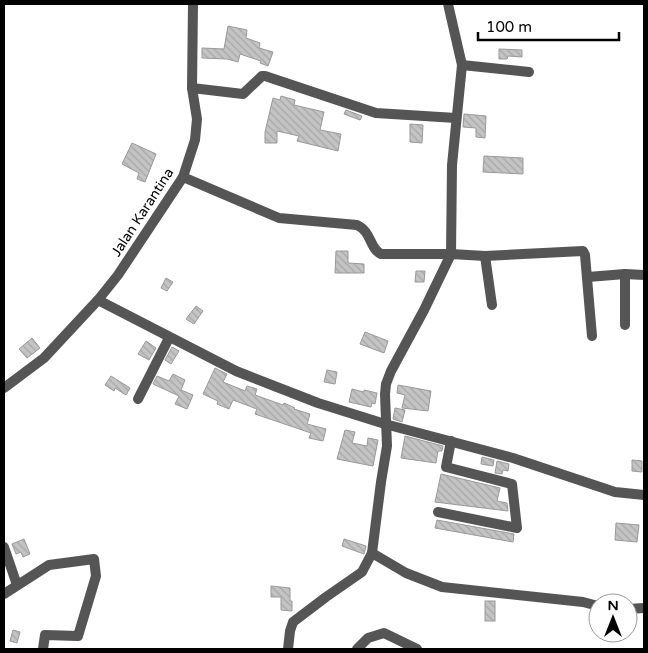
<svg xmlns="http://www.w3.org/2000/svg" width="648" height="653" font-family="'Varela Round',sans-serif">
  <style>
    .building { fill: url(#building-back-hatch); stroke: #999 }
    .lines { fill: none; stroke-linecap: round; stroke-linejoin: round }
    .minor { stroke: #555; stroke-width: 10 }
    .tertiary { stroke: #555; stroke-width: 10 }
    .labels { text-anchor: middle; stroke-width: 4.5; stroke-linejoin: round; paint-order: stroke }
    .street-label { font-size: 14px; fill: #000; stroke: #fff }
  </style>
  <defs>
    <pattern id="building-back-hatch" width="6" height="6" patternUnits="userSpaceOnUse" patternTransform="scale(1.25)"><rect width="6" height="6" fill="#c4c4c4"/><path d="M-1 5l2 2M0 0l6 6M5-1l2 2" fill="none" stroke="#a7a7a7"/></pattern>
  </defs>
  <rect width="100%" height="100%" fill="#fff"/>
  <g class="building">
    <path d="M 228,26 L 247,30 L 246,38 L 260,43 L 259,48 L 273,52 L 268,66 L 260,63 L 261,61 L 240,54 L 238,62 L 227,59 L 202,58 L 202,48 L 224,49 Z"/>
    <path d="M 499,49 L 522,50 L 522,57 L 508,56 L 507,59 L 499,59 Z"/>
    <path d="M 281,96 L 295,100 L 294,105 L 324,112 L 320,130 L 341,134 L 338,151 L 297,141 L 299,136 L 277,131 L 277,143 L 265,143 L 265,132 L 273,98 L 280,100 Z"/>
    <path d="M 346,110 L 362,116 L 360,120 L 344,114 Z"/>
    <path d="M 464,114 L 486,116 L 485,138 L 476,137 L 476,128 L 463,127 Z"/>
    <path d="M 410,124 L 423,125 L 422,143 L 410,142 Z"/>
    <path d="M 132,143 L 156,154 L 145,182 L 137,179 L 139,173 L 122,164 Z"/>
    <path d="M 484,156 L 523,158 L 523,174 L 483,172 Z"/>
    <path d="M 336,251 L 348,251 L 348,263 L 364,264 L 364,273 L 335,273 Z"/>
    <path d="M 416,271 L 425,271 L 424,282 L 415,282 Z"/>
    <path d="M 166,278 L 173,282 L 167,291 L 161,288 Z"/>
    <path d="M 196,306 L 203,311 L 194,324 L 186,319 Z"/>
    <path d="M 365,332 L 388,341 L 384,353 L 360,344 Z"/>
    <path d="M 32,338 L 40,348 L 27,358 L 19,349 Z"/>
    <path d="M 146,341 L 156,348 L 149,360 L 138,354 Z"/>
    <path d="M 172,347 L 179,351 L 171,364 L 165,360 Z"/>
    <path d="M 215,368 L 227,374 L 223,382 L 245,391 L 247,386 L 257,389 L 255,395 L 283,405 L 284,403 L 295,408 L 294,409 L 310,414 L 307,424 L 326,429 L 323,441 L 309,438 L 311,433 L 255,414 L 257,409 L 233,400 L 229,409 L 217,404 L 218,401 L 203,394 Z"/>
    <path d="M 327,370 L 337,372 L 335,384 L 324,382 Z"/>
    <path d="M 173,374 L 185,380 L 181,390 L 193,395 L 187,409 L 175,404 L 179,396 L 153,384 L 157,376 L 169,381 Z"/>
    <path d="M 111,376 L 130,388 L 126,395 L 115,388 L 114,391 L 105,385 Z"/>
    <path d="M 398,385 L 431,391 L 428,411 L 402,408 L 405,395 L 397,393 Z"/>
    <path d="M 352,389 L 364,392 L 364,390 L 377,393 L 375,404 L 372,403 L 371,407 L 349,402 Z"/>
    <path d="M 395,408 L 405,410 L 402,422 L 393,419 Z"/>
    <path d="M 345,430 L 355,432 L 352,443 L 367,446 L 368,438 L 378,440 L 373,466 L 337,459 Z"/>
    <path d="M 405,436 L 443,446 L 442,451 L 438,451 L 436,463 L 401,458 Z"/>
    <path d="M 482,457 L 494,460 L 493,466 L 481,464 Z"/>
    <path d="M 632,460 L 642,461 L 642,472 L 632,471 Z"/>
    <path d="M 497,461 L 509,464 L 508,471 L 503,470 L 502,474 L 495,473 Z"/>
    <path d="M 441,474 L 500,488 L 497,501 L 507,503 L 508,511 L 435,502 Z"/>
    <path d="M 437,520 L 514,534 L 513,542 L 435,528 Z"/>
    <path d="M 616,523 L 639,525 L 637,542 L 615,540 Z"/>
    <path d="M 24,539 L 30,554 L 23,557 L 21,552 L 16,554 L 12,544 Z"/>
    <path d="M 344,539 L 366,546 L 364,554 L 342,546 Z"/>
    <path d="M 271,586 L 290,588 L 290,601 L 292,601 L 292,611 L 281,610 L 281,597 L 271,597 Z"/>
    <rect x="485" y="601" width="10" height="20"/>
    <path d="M 13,630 L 20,632 L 17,643 L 10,641 Z"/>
  </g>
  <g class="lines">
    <g class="minor">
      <path d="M 462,65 L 529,72"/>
      <path d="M 192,88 L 243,94 L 262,76 L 265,76 L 376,113 L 456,118"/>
      <path d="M 183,177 L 279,218 L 357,225 C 372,232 369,248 381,254 L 451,254 L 485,256 L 583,251 L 585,255 L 592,336"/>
      <path d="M 485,256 L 492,305"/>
      <path d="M 625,274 L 625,325"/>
      <path d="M 588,277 L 625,274 L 644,275"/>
      <path d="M 98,300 L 236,371 L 318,403 L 385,424 L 513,458 L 615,492 L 644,495"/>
      <path d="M 138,399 L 169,338"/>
      <path d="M 438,512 L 517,528 L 512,484 L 446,467 L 451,441"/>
      <path d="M 4,547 L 17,585"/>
      <path d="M 372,553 L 406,573 L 442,587 L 583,602 L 598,606"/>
      <path d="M 4,594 L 49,565 L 94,559 L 96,576 L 78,636 L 45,635 L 43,649"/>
      <path d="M 628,609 L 644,608"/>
      <path d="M 288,649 L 290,631 L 293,622 L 326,597 L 362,572 L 372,553 L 381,482 L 387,446 L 385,394 L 386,384 L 391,371 L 424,310 L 451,254 L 452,165 L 462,65 L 448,4"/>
      <path d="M 357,649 L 368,638 L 384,633 L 417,649"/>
    </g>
    <path class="tertiary" d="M 4,388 L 44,358 L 98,300 L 118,275 L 183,177 L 195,140 L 197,119 L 192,88 L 193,4"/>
  </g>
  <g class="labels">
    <g class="street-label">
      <text transform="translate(142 212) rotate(-57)" y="5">Jalan Karantina</text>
    </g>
  </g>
  <rect width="648" height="653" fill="none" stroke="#000000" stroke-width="10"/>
  <g transform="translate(613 618)"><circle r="24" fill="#ffffff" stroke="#999999"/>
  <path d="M0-4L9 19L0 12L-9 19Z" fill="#000000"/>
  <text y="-8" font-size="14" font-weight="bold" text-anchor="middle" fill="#000000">N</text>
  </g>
  <path d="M478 32v8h141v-8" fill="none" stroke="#000000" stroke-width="2.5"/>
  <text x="486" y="32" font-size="15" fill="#000000" stroke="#ffffff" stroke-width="4" paint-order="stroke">100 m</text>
</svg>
